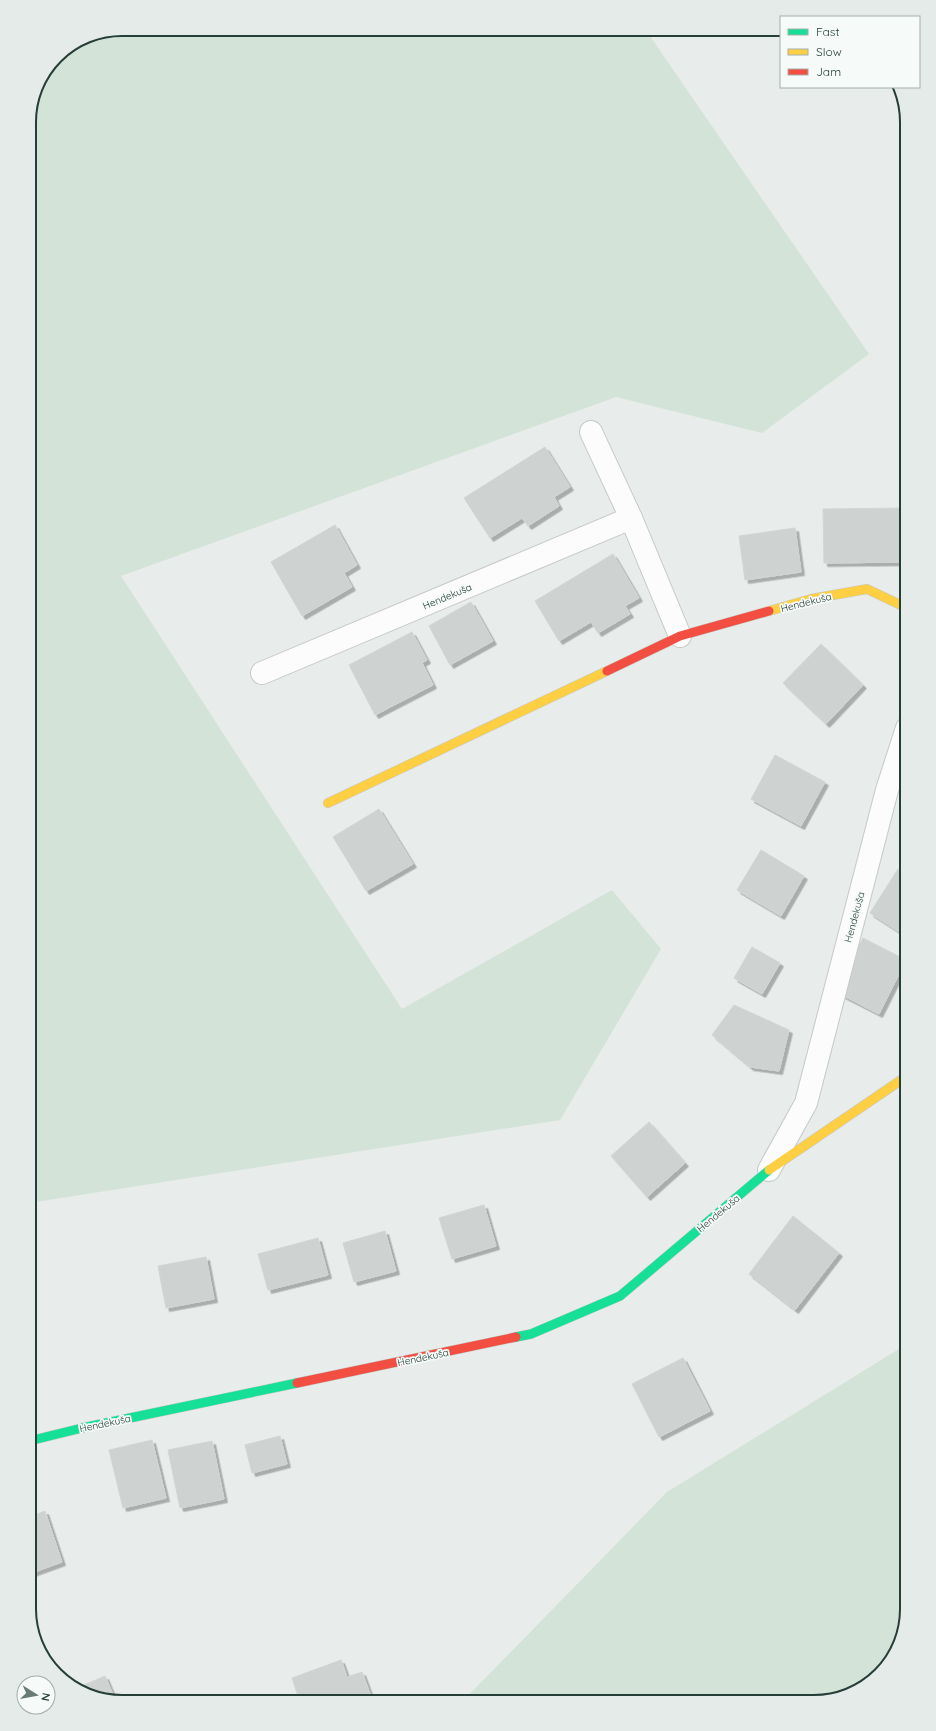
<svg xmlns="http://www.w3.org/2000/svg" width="936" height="1731" font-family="Quicksand,sans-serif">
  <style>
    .green { fill: #d3e3d8 }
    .building { fill: #ced3d1; stroke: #d1d5d3; filter: url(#shadow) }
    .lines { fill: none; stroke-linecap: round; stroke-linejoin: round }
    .street-casing { stroke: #c5c9c7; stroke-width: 24 }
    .fast-casing { stroke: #c3c9c7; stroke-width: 10 }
    .slow-casing { stroke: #c3c9c7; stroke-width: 10 }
    .jam-casing { stroke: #c3c9c7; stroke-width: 10 }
    .street { stroke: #fcfcfc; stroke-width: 22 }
    .fast { stroke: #16e098; stroke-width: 9 }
    .slow { stroke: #ffcf43; stroke-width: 9 }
    .jam { stroke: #f24e42; stroke-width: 9 }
    .labels { text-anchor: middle; stroke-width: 3.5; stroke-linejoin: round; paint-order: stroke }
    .street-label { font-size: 10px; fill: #263e38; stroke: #f6faf8 }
    .rim { fill: none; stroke: #263e38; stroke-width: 2 }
  </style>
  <defs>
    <filter id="shadow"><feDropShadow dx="3.5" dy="3.5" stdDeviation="0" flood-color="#0004"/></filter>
  </defs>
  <rect width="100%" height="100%" fill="#e8ecea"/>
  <g class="green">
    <path d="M 122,29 L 645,29 L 869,354 L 762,433 L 616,397 L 121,576 L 402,1009 L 612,890 L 661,949 L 560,1120 L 29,1203 L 29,117 L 39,81 L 57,56 L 87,36 Z"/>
    <path d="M 907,1344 L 907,1609 L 891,1661 L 850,1695 L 814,1702 L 462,1702 L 667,1492 Z"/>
  </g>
  <g class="building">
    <path d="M 545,447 L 570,487 L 554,497 L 559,506 L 528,526 L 522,518 L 490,538 L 464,498 Z"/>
    <path d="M 907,508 L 907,562 L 824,563 L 823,509 Z"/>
    <path d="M 335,525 L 357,565 L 344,573 L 352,587 L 302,616 L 271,562 Z"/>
    <path d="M 795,528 L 801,572 L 745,580 L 739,536 Z"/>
    <path d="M 613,554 L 639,598 L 625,606 L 630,614 L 598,633 L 591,622 L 559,641 L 535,601 Z"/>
    <path d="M 471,602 L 493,641 L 450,665 L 429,626 Z"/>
    <path d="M 412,632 L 427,660 L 422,663 L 433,685 L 375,715 L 349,665 Z"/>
    <path d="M 821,644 L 863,685 L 826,724 L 783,683 Z"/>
    <path d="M 775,755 L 825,782 L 801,826 L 751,799 Z"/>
    <path d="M 379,809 L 413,864 L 366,891 L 333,837 Z"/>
    <path d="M 761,850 L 804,876 L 781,916 L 737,890 Z"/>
    <path d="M 898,869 L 907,875 L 907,937 L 870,913 Z"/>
    <path d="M 863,938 L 906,960 L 879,1014 L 836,992 Z"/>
    <path d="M 752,947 L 780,963 L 762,994 L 734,978 Z"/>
    <path d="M 734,1005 L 789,1030 L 779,1071 L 750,1067 L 712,1035 Z"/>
    <path d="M 649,1122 L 685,1163 L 647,1197 L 611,1156 Z"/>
    <path d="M 484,1205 L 496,1246 L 452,1259 L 439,1218 Z"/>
    <path d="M 793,1216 L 839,1253 L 795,1310 L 749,1274 Z"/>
    <path d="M 385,1231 L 396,1271 L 354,1282 L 343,1243 Z"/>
    <path d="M 318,1238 L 328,1275 L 268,1290 L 258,1254 Z"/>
    <path d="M 206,1257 L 214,1299 L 166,1308 L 158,1266 Z"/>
    <path d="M 683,1358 L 710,1411 L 659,1437 L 632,1384 Z"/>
    <path d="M 280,1436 L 287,1464 L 252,1473 L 245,1445 Z"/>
    <path d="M 152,1440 L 166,1498 L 123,1508 L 109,1450 Z"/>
    <path d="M 212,1441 L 224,1499 L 180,1508 L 168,1450 Z"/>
    <path d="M 45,1511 L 62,1562 L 29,1574 L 29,1517 Z"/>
    <path d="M 341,1660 L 347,1677 L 362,1672 L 373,1702 L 300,1702 L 292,1678 Z"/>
    <path d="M 105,1676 L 116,1702 L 77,1688 Z"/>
  </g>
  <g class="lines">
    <defs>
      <g id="street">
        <path d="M 591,432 L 631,518 L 680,636"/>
        <path d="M 262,673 L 631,518"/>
        <path d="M 769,1170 L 806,1103 L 887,790 L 907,728"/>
      </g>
      <g id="fast">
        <path d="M 516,1337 L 531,1334 L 620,1296 L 769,1170"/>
        <path d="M 29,1441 L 82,1428 L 297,1383"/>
      </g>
      <g id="slow">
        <path d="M 769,611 L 811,599 L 867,589 L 907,608"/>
        <path d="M 328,803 L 607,671"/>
        <path d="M 769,1170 L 907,1076"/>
      </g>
      <g id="jam">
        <path d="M 607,671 L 680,636 L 769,611"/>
        <path d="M 297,1383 L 516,1337"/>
      </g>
    </defs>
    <use href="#street" class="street-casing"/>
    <use href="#fast" class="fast-casing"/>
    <use href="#slow" class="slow-casing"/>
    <use href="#jam" class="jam-casing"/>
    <use href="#street" class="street"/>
    <use href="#fast" class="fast"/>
    <use href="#slow" class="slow"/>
    <use href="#jam" class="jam"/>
  </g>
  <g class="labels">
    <g class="street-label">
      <text transform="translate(447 596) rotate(-23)" y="4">Hendekuša</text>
      <text transform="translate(806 602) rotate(-14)" y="4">Hendekuša</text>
      <text transform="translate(854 917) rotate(-75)" y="4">Hendekuša</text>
      <text transform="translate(718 1213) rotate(-40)" y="4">Hendekuša</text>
      <text transform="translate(423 1357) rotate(-12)" y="4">Hendekuša</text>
      <text transform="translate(105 1423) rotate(-12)" y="4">Hendekuša</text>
    </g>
  </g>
  <path d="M0 0H936V1731H0ZM122 36H814A86 86 0 0 1 900 122V1609A86 86 0 0 1 814 1695H122A86 86 0 0 1 36 1609V122A86 86 0 0 1 122 36Z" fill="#e5ebe9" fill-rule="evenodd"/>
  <path class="rim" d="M122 36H814A86 86 0 0 1 900 122V1609A86 86 0 0 1 814 1695H122A86 86 0 0 1 36 1609V122A86 86 0 0 1 122 36Z"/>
  <rect x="780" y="16" width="140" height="72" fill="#f6faf8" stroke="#a3afab"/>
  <rect x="788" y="29" width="20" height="6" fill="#16e098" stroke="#a3afab"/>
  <text x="816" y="36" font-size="12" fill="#263e38">Fast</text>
  <rect x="788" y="49" width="20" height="6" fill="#ffcf43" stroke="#a3afab"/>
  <text x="816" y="56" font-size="12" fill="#263e38">Slow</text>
  <rect x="788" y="69" width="20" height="6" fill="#f24e42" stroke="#a3afab"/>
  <text x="816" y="76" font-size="12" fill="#263e38">Jam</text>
  <g transform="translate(36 1695) rotate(101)"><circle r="19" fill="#f6faf8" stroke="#a3afab"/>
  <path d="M0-3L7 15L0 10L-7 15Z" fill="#6a7b76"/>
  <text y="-6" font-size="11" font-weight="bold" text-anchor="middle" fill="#263e38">N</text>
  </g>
</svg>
